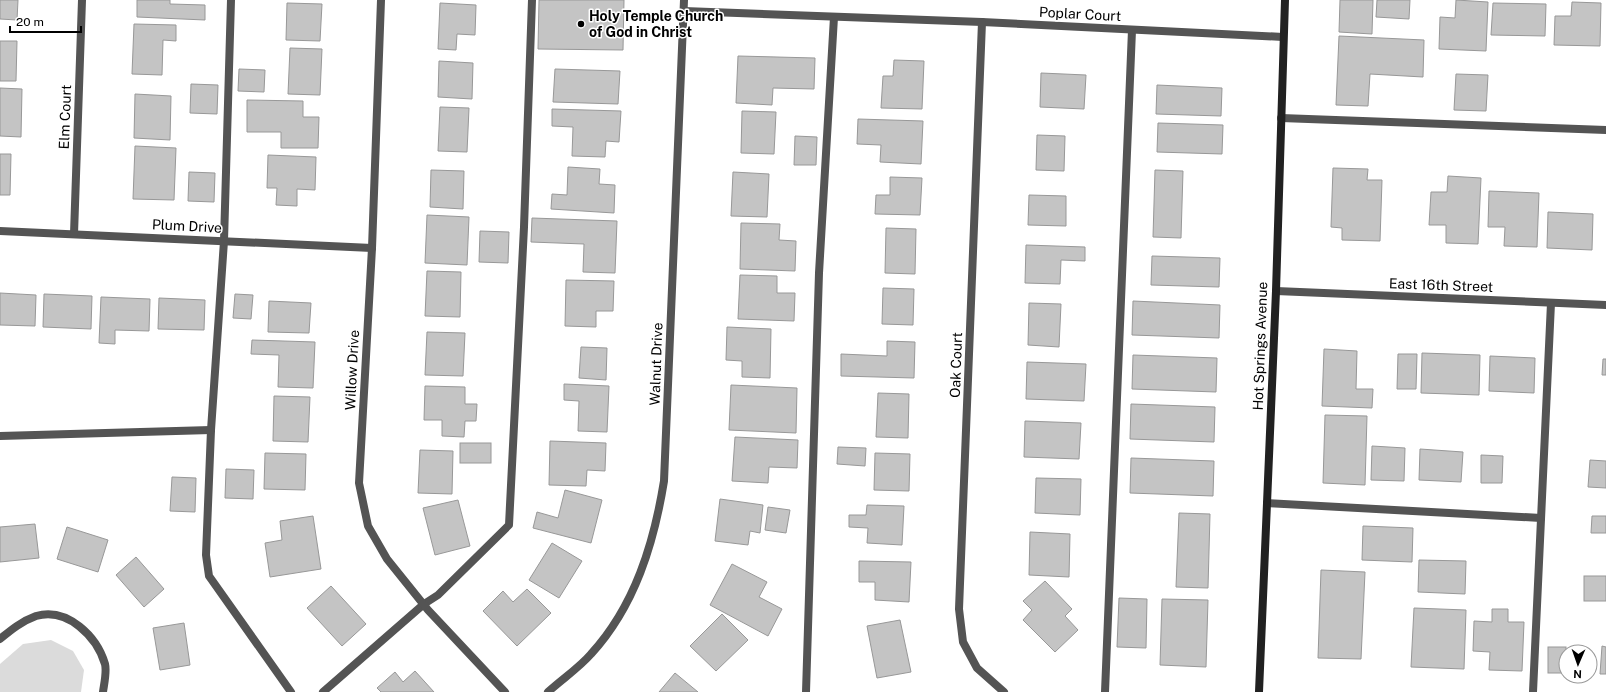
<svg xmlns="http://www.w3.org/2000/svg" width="1606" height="692" font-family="'Public Sans',sans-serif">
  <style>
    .green { fill: #dbdbdb }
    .building { fill: #c4c4c4; stroke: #989898 }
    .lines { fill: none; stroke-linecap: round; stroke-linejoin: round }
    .lane { stroke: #545454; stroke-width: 8 }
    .street { stroke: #545454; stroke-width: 8 }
    .secondary { stroke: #212121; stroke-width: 8 }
    .poi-dot { fill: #000; stroke: #fff; stroke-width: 1.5 }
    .labels { text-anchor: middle; stroke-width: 3; stroke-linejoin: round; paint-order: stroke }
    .street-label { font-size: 14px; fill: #000; stroke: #fff }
    .poi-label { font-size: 14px; font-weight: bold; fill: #000; stroke: #fff; text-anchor: start }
  </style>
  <rect width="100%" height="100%" fill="#fff"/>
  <path class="green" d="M 51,640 L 73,651 L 84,670 L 81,692 L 0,692 L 0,664 L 23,644 Z"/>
  <g class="building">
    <path d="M 0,0 L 18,0 L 17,20 L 0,19 Z"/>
    <path d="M 137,0 L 170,0 L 170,4 L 205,5 L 205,20 L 137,17 Z"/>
    <path d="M 539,0 L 624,0 L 623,50 L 538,49 Z"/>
    <path d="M 1340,0 L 1373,0 L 1372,34 L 1339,32 Z"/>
    <path d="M 1377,0 L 1410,0 L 1409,19 L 1376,17 Z"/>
    <path d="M 1456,0 L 1488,2 L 1486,51 L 1439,49 L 1440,17 L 1455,18 Z"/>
    <path d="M 1572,2 L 1601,3 L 1600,46 L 1554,45 L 1555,16 L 1571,16 Z"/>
    <path d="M 287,3 L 322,4 L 320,41 L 286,40 Z"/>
    <path d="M 440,3 L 476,5 L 475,35 L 457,34 L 456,50 L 438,49 Z"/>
    <path d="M 1493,3 L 1546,4 L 1545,36 L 1491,35 Z"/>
    <path d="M 134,24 L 176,25 L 176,41 L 163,40 L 162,75 L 132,74 Z"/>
    <path d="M 1339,36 L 1424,40 L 1423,77 L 1370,74 L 1368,106 L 1336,105 Z"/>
    <path d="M 0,41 L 17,41 L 16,81 L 0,81 Z"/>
    <path d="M 290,48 L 322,49 L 320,95 L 288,94 Z"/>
    <path d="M 738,56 L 815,58 L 814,89 L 773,88 L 772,105 L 736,103 Z"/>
    <path d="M 894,60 L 924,61 L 922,109 L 881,108 L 883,76 L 893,76 Z"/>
    <path d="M 439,61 L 473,63 L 472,99 L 438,97 Z"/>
    <path d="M 239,69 L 265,70 L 264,92 L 238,91 Z"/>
    <path d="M 555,69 L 620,71 L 618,104 L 553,102 Z"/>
    <path d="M 1041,73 L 1086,75 L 1084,109 L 1040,107 Z"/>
    <path d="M 1456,74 L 1488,75 L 1486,111 L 1454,110 Z"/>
    <path d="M 191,84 L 218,85 L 217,114 L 190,113 Z"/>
    <path d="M 1157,85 L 1222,88 L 1221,116 L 1156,114 Z"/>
    <path d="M 0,88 L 22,89 L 21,137 L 0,136 Z"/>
    <path d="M 135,94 L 171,96 L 170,140 L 134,138 Z"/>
    <path d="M 247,100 L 303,101 L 303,117 L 319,117 L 318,148 L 281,148 L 281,132 L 247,132 Z"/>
    <path d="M 440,107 L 469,108 L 467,152 L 438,151 Z"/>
    <path d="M 552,109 L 621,111 L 619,142 L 606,141 L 605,157 L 572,156 L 573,127 L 552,126 Z"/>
    <path d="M 742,111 L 776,112 L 774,154 L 741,153 Z"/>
    <path d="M 858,119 L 923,121 L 921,164 L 880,162 L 881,145 L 857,144 Z"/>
    <path d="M 1158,123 L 1223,125 L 1222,154 L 1157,152 Z"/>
    <path d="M 1037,135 L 1065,136 L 1064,171 L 1036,170 Z"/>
    <path d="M 795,136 L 817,137 L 816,165 L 794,165 Z"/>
    <path d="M 135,146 L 176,148 L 174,200 L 133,199 Z"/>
    <path d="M 0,154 L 11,154 L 10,195 L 0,195 Z"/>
    <path d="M 268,155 L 316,157 L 315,190 L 297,189 L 297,206 L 276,205 L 277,188 L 267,188 Z"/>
    <path d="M 568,167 L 600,169 L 599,184 L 615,185 L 614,213 L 551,209 L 552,194 L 567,195 Z"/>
    <path d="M 1333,168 L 1368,169 L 1367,180 L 1382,180 L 1380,241 L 1342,240 L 1342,228 L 1331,227 Z"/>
    <path d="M 431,170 L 464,171 L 463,209 L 430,207 Z"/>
    <path d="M 1155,170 L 1183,171 L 1181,238 L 1153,237 Z"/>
    <path d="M 189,172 L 215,173 L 214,202 L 188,201 Z"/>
    <path d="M 733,172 L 769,174 L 767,217 L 731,216 Z"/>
    <path d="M 1448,176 L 1481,178 L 1478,244 L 1446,243 L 1446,225 L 1429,225 L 1431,192 L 1447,192 Z"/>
    <path d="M 890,177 L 922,178 L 920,215 L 875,214 L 876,195 L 890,195 Z"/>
    <path d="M 1489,191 L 1539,193 L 1537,247 L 1504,246 L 1505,227 L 1488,227 Z"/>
    <path d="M 1029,195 L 1066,196 L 1066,226 L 1028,225 Z"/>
    <path d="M 1548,212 L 1593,214 L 1592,250 L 1547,248 Z"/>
    <path d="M 427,215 L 469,217 L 467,265 L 425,263 Z"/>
    <path d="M 532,218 L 617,221 L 615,273 L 583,272 L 584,244 L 531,242 Z"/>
    <path d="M 741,223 L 780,224 L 779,240 L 796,241 L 795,271 L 740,269 Z"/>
    <path d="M 886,228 L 916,229 L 915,274 L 885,273 Z"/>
    <path d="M 480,231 L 509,232 L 508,263 L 479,262 Z"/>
    <path d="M 1026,245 L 1085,247 L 1085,261 L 1061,260 L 1060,284 L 1025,283 Z"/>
    <path d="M 1152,256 L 1220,258 L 1219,287 L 1151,285 Z"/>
    <path d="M 427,271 L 461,272 L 460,317 L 425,316 Z"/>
    <path d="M 740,275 L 777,276 L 777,293 L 795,293 L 794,321 L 738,319 Z"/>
    <path d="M 566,280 L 614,281 L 613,311 L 596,311 L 596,327 L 565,326 Z"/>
    <path d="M 883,288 L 914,289 L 913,325 L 882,324 Z"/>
    <path d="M 0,293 L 36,295 L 35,326 L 0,325 Z"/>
    <path d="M 44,294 L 92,296 L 91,329 L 43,327 Z"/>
    <path d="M 235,294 L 253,295 L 251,319 L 233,318 Z"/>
    <path d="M 101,297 L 150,299 L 149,331 L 115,330 L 115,344 L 99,343 Z"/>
    <path d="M 159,298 L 205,300 L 204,330 L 158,329 Z"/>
    <path d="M 269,301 L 311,303 L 309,333 L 268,332 Z"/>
    <path d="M 1133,301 L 1220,305 L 1219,338 L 1132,335 Z"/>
    <path d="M 1029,303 L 1061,304 L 1059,347 L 1028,345 Z"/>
    <path d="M 727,327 L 771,329 L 770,378 L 742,377 L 742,361 L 726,360 Z"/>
    <path d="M 427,332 L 465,333 L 463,376 L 425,375 Z"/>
    <path d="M 252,340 L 315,342 L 313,388 L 278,387 L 279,355 L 251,354 Z"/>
    <path d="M 887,341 L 915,342 L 914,378 L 841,376 L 841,354 L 887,356 Z"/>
    <path d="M 581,347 L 607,348 L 606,380 L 579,378 Z"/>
    <path d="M 1324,349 L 1357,351 L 1356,389 L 1373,389 L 1372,408 L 1322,406 Z"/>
    <path d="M 1422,353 L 1480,355 L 1479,395 L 1421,393 Z"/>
    <path d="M 1398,354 L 1417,354 L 1416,389 L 1397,389 Z"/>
    <path d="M 1133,355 L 1217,358 L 1216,392 L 1132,389 Z"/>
    <path d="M 1490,356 L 1535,358 L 1534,393 L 1489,391 Z"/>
    <path d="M 1603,359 L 1606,359 L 1606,375 L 1602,375 Z"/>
    <path d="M 1027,362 L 1086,364 L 1084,401 L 1026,399 Z"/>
    <path d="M 564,384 L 609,386 L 607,432 L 578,431 L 579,401 L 564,400 Z"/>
    <path d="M 731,385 L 797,388 L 796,433 L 729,430 Z"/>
    <path d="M 425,386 L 465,387 L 465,404 L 477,404 L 476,421 L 465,421 L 464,437 L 442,436 L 442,420 L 424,420 Z"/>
    <path d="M 878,393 L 909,394 L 908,438 L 876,437 Z"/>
    <path d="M 274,396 L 310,397 L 308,442 L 273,441 Z"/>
    <path d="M 1131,404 L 1215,407 L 1214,442 L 1130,439 Z"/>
    <path d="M 1325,415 L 1367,416 L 1365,485 L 1323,483 Z"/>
    <path d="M 1025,421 L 1081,423 L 1079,459 L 1024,457 Z"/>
    <path d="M 735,437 L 798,440 L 797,468 L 769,467 L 768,483 L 732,481 Z"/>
    <path d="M 550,441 L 606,443 L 605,471 L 587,470 L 586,486 L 549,485 Z"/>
    <rect x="460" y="443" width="31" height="20"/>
    <path d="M 1372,446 L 1405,448 L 1404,481 L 1371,480 Z"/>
    <path d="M 838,447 L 866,448 L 865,466 L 837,464 Z"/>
    <path d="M 1420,449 L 1463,452 L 1461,482 L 1419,480 Z"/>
    <path d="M 420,450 L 453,451 L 452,494 L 418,493 Z"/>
    <path d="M 265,453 L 306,454 L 305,490 L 264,489 Z"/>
    <path d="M 875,453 L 910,454 L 909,491 L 874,490 Z"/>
    <path d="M 1481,455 L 1503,456 L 1502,483 L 1481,483 Z"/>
    <path d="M 1131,458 L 1214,461 L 1213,496 L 1130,493 Z"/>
    <path d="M 1590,460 L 1606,461 L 1606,488 L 1588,487 Z"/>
    <path d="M 226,469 L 254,470 L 253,499 L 225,498 Z"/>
    <path d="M 172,477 L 196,478 L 195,512 L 170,511 Z"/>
    <path d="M 1036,478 L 1081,479 L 1080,515 L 1035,513 Z"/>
    <path d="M 565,490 L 602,500 L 591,543 L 533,528 L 537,512 L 558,518 Z"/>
    <path d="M 720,499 L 763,505 L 760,533 L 750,531 L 748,545 L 715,541 Z"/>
    <path d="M 458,500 L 470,546 L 435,555 L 423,508 Z"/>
    <path d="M 867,505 L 904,506 L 902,545 L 867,543 L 868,528 L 849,527 L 849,515 L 866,515 Z"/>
    <path d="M 768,507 L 790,510 L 786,533 L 765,530 Z"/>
    <path d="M 1179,513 L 1210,514 L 1208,588 L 1176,587 Z"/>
    <path d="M 313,516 L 321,569 L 270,577 L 265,543 L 282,540 L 280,521 Z"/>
    <path d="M 1592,516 L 1606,516 L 1606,533 L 1591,533 Z"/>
    <path d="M 35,524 L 39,558 L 0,562 L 0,527 Z"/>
    <path d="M 1363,526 L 1413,528 L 1412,562 L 1362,560 Z"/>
    <path d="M 67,527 L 108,540 L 98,572 L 57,559 Z"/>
    <path d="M 1030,532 L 1070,534 L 1069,577 L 1029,575 Z"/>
    <path d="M 552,543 L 582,561 L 559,598 L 529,580 Z"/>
    <path d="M 136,557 L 164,589 L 144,607 L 116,575 Z"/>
    <path d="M 1419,560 L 1466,561 L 1465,594 L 1418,592 Z"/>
    <path d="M 859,561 L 911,562 L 909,602 L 875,600 L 875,582 L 859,582 Z"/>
    <path d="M 732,564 L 767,582 L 759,597 L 782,609 L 768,636 L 710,605 Z"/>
    <path d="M 1321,570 L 1365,572 L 1361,659 L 1318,658 Z"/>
    <rect x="1584" y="576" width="22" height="25"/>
    <path d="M 1045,581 L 1072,609 L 1065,616 L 1078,630 L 1055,652 L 1023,620 L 1032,610 L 1023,601 Z"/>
    <path d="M 331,586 L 366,624 L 342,646 L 307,608 Z"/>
    <path d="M 527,589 L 551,613 L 517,646 L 483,611 L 503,591 L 513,602 Z"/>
    <path d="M 1119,598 L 1147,599 L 1146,648 L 1117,647 Z"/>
    <path d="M 1162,599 L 1208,600 L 1206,667 L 1160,665 Z"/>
    <path d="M 1414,608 L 1466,610 L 1464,669 L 1411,667 Z"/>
    <path d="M 1492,609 L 1508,609 L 1508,622 L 1524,622 L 1522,671 L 1489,670 L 1490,652 L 1473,651 L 1474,621 L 1492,622 Z"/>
    <path d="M 722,614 L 748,640 L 716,671 L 690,646 Z"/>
    <path d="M 900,620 L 911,672 L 877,678 L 867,626 Z"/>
    <path d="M 184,623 L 190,665 L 160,670 L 153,628 Z"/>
    <path d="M 1602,646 L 1606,647 L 1606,674 L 1600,674 Z"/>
    <rect x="1548" y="647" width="18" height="26"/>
    <path d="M 415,671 L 434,692 L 381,692 L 377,688 L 395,672 L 403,682 Z"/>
    <path d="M 675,673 L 698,692 L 659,692 Z"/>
  </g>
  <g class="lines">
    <g class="lane">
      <path d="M 231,0 L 224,241 L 211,430 L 206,555 L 209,576 L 291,692"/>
      <path d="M 1281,118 L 1606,130"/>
      <path d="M 0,436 L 211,430"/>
      <path d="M 1267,503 L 1541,518"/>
      <path d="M 323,692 L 424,604 L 438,595 L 509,525 L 524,227 L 532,0"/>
      <path d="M 806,692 L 819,273 L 834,17"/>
      <path d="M 1105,692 L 1132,30"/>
      <path d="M 1533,692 L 1551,303"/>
    </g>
    <g class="street">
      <path d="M 381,0 L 372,248 L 359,483 L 368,526 L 387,559 L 428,610 L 505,692"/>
      <path d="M 684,11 L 982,22 L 1283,37"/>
      <path d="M 982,22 L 959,609 L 963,642 L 977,668 L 1004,692"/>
      <path d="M 0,231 L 372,248"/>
      <path d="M 74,234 L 82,0"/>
      <path d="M 1276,291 L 1606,305"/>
      <path d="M 0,639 C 11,630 22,621 36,616 C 68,607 97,637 105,664 C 107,672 104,684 103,692"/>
      <path d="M 548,692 C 562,679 579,668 591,654 C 635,606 654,543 664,481 L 684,0"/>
    </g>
    <path class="secondary" d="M 1259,692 L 1276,291 L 1285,0"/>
  </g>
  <circle class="poi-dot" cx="581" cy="24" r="4"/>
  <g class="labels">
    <g class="street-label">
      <text transform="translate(1080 14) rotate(3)" y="5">Poplar Court</text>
      <text transform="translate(65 117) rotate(-88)" y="5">Elm Court</text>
      <text transform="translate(187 226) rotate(3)" y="5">Plum Drive</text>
      <text transform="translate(1441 285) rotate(2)" y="5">East 16th Street</text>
      <text transform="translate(1260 346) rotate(-88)" y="5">Hot Springs Avenue</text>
      <text transform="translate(656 364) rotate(-88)" y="5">Walnut Drive</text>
      <text transform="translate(956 365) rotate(-88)" y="5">Oak Court</text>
      <text transform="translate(352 370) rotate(-87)" y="5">Willow Drive</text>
    </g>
    <g class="poi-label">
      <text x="589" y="21">Holy Temple Church<tspan x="589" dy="16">of God in Christ</tspan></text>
    </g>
  </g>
  <g transform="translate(1578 664) rotate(182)"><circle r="19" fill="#ffffff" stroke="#999999"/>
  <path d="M0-3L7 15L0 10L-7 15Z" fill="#000000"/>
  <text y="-6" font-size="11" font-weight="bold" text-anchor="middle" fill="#000000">N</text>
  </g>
  <path d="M10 26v6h71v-6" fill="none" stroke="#000000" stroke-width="2"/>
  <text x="16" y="26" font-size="12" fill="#000000" stroke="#ffffff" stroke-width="3" paint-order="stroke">20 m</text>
</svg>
